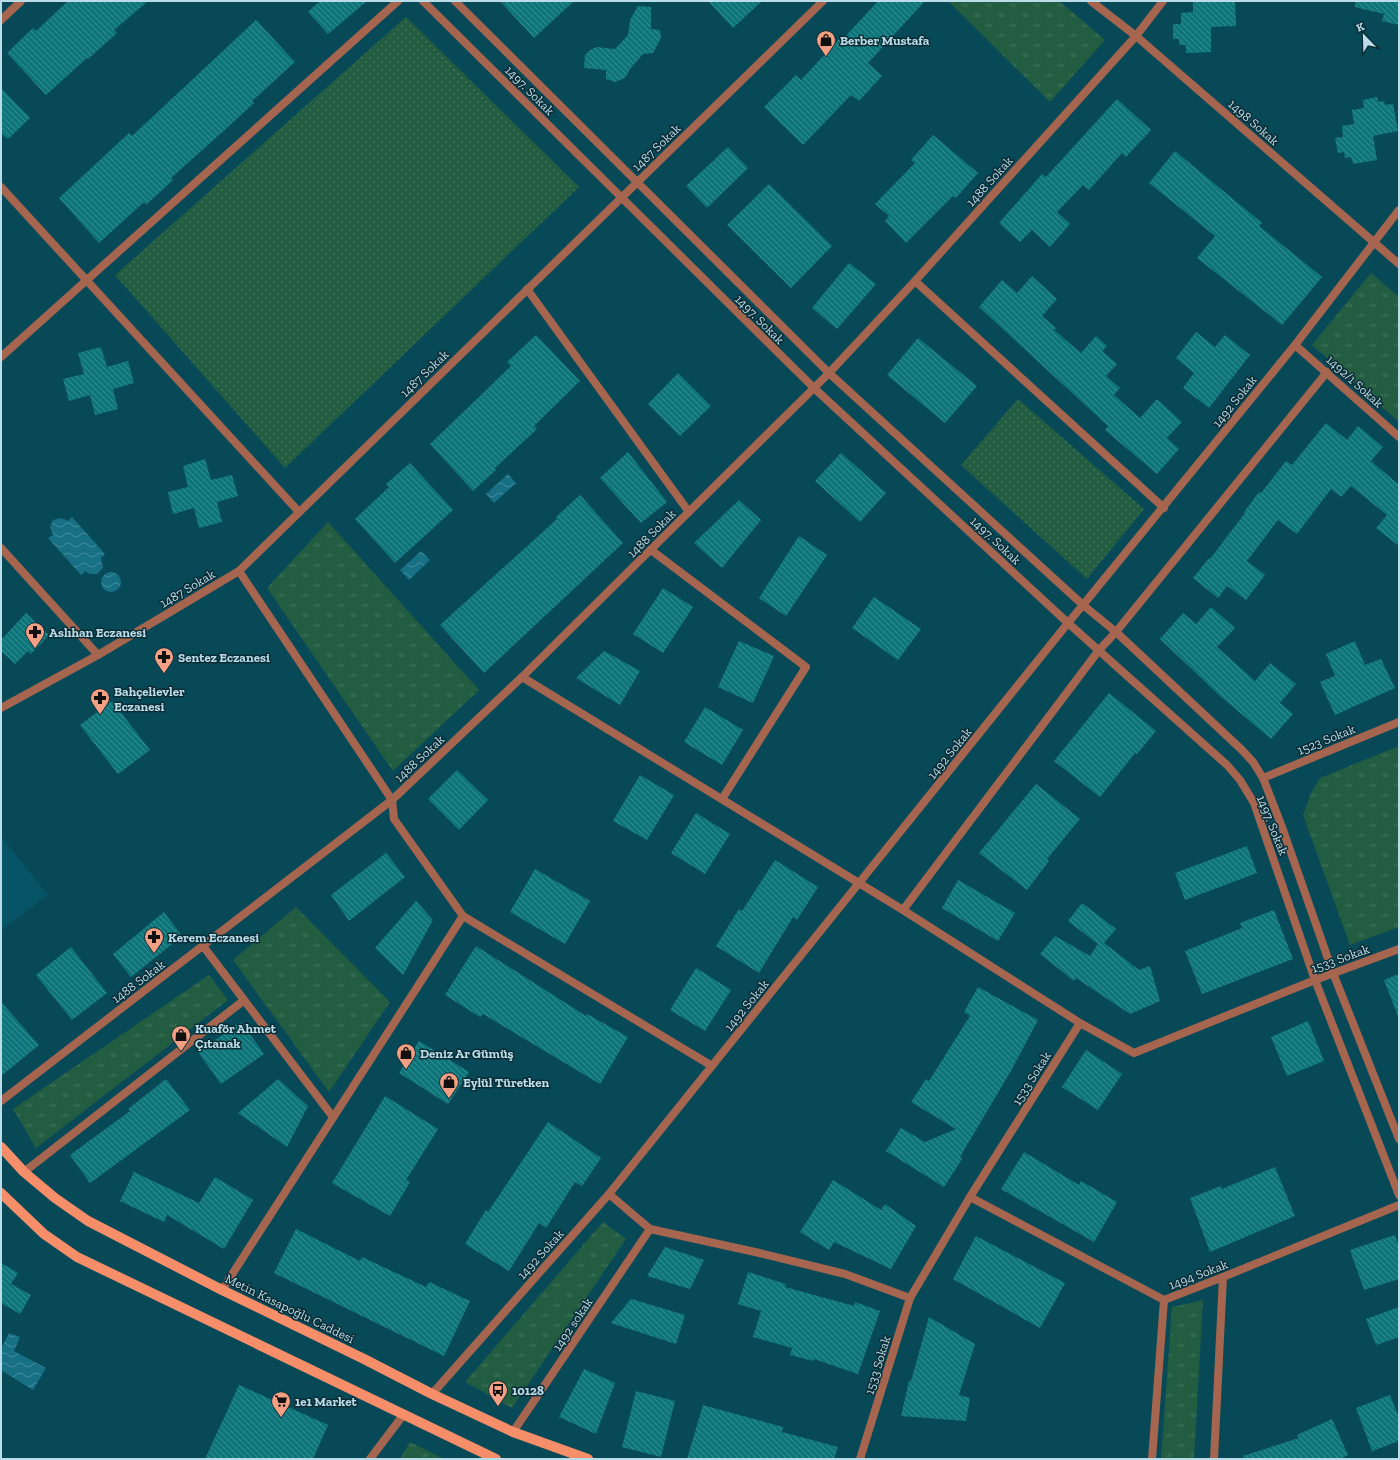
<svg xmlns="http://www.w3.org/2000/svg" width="1400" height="1460" font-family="'Zilla Slab',serif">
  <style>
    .built { fill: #075466 }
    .grass { fill: url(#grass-dots) }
    .park { fill: url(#park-tufts) }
    .water { fill: url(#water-waves) }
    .building { fill: url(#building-back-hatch) }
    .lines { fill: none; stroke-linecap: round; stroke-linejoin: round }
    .service { stroke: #a6654f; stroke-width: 8 }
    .minor { stroke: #a6654f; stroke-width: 8 }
    .tertiary { stroke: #a6654f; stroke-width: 8 }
    .primary { stroke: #f68e6a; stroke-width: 10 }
    .labels { text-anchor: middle; stroke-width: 3; stroke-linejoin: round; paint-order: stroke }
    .poi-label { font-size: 13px; font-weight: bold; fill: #badde9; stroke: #0c2c35; text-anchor: start }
    .street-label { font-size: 13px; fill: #badde9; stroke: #0c2c35 }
  </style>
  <defs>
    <pattern id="grass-dots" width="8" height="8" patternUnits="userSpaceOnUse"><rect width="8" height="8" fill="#235d41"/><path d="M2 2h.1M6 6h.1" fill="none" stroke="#41745c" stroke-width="1.8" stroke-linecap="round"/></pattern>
    <pattern id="park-tufts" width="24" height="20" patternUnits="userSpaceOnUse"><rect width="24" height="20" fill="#235d41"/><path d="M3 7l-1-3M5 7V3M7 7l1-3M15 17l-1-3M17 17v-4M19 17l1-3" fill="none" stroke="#41745c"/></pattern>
    <pattern id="water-waves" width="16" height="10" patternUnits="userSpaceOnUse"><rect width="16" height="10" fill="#187085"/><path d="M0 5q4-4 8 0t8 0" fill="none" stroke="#428b9c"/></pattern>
    <pattern id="building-back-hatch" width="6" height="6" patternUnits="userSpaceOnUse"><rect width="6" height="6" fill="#0e767a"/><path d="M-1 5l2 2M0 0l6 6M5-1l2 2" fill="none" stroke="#3a8f93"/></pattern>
  </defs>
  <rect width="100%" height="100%" fill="#084958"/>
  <path class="built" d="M 1,837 L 48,895 L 1,930 Z"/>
  <g class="grass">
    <path d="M 406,17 L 579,187 L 285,468 L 115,275 Z"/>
    <path d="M 1018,399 L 1144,509 L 1087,579 L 961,465 Z"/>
  </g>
  <g class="park">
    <path d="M 948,1 L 1059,1 L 1105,40 L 1050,102 Z"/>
    <path d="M 1371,273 L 1399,297 L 1399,422 L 1312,345 Z"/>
    <path d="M 328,522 L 479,690 L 393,771 L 267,588 Z"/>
    <path d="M 1399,746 L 1399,927 L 1350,945 L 1303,815 L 1311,793 L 1320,778 Z"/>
    <path d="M 296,907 L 390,1002 L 329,1092 L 233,960 Z"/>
    <path d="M 209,975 L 228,1000 L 36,1148 L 13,1109 Z"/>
    <path d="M 603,1222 L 626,1239 L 512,1408 L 465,1382 Z"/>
    <path d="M 1203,1300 L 1194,1459 L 1161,1459 L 1172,1307 Z"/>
    <path d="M 410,1442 L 444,1459 L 400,1459 Z"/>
  </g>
  <g class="water">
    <path d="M 508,474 L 516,483 L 494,503 L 486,494 Z"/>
    <path d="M 72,517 L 105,554 L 101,558 L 103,568 L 97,574 L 90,574 L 85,571 L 81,575 L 48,538 L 53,535 L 50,527 L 53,520 L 61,518 L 68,521 Z"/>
    <path d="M 421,551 L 430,560 L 409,580 L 400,570 Z"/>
    <circle cx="111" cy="582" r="10"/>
    <path d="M 9,1333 L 20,1337 L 14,1351 L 46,1368 L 33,1390 L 1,1370 L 1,1349 Z"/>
  </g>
  <g class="building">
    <path d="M 68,1 L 148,1 L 114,30 L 117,33 L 88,59 L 87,58 L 46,95 L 7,53 L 33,28 L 36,31 Z"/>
    <path d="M 320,1 L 367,1 L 328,34 L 308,12 Z"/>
    <path d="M 500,1 L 574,1 L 534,38 Z"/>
    <path d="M 708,1 L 762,1 L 733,28 Z"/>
    <path d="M 878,1 L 925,1 L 868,63 L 882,76 L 859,101 L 851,95 L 803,145 L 764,107 L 796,75 L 801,80 L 840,38 L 842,40 Z"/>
    <path d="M 1193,1 L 1235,1 L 1236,26 L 1211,27 L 1211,52 L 1186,53 L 1186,45 L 1179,45 L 1179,39 L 1173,39 L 1173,24 L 1181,24 L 1181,13 L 1193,12 Z"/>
    <path d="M 1355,1 L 1399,1 L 1399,25 L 1382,21 L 1384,14 L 1355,7 Z"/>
    <path d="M 638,6 L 651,7 L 651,29 L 660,30 L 661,38 L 653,53 L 643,54 L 630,69 L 625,78 L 615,82 L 606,79 L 606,70 L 584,68 L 585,55 L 590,50 L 597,47 L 615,49 L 628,35 L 630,20 Z"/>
    <path d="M 256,20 L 295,62 L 252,101 L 254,103 L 229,126 L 171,178 L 173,180 L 146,205 L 144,202 L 99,243 L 59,198 L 129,133 L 132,136 Z"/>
    <path d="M 1,88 L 30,118 L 8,139 L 1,133 Z"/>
    <path d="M 1377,97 L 1378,102 L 1384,101 L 1385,105 L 1393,104 L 1398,131 L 1373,136 L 1377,160 L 1353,164 L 1351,157 L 1345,158 L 1344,152 L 1338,153 L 1335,138 L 1343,137 L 1342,126 L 1354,124 L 1352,110 L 1364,108 L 1363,100 Z"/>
    <path d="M 1117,99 L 1151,130 L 1126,157 L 1122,153 L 1089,190 L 1083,185 L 1057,212 L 1070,224 L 1050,247 L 1032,230 L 1020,242 L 999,223 L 1042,174 L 1046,177 Z"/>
    <path d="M 933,135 L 978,173 L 956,198 L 953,196 L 906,243 L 885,221 L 889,216 L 875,204 L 915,163 L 911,160 Z"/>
    <path d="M 728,147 L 748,168 L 707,208 L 686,186 Z"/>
    <path d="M 1175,151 L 1262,223 L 1259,226 L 1322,277 L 1282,325 L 1197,258 L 1215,236 L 1149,183 Z"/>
    <path d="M 769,184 L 832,246 L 791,288 L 727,225 Z"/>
    <path d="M 849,263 L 876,284 L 837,329 L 812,308 Z"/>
    <path d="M 1032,276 L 1057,299 L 1042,316 L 1056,328 L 1054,330 L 1081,353 L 1096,336 L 1107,346 L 1102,351 L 1117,364 L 1106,376 L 1120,388 L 1114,395 L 1140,418 L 1157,399 L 1182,422 L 1167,438 L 1179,449 L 1157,474 L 1105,430 L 1108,426 L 979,307 L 1002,280 L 1017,293 Z"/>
    <path d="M 1196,332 L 1215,347 L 1225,335 L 1250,355 L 1209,408 L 1183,388 L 1194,373 L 1176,358 Z"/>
    <path d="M 536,335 L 580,381 L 534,426 L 537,429 L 495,468 L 496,470 L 473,491 L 430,444 L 511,366 L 507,362 Z"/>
    <path d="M 918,338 L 977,386 L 945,423 L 887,375 Z"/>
    <path d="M 101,347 L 107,367 L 128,361 L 134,383 L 113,389 L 118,409 L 95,415 L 90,395 L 69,401 L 63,379 L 84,374 L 78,353 Z"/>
    <path d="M 678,373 L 711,406 L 680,436 L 648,404 Z"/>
    <path d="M 1326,423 L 1347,440 L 1358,426 L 1383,447 L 1371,461 L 1399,485 L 1399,546 L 1376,528 L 1387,515 L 1351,486 L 1341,497 L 1331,489 L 1297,534 L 1278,520 L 1247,561 L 1265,575 L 1246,600 L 1227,586 L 1218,598 L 1193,578 L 1209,558 L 1210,559 L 1245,513 L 1244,512 L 1259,492 L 1261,493 L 1286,461 L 1292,465 Z"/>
    <path d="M 628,452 L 667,502 L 641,523 L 600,478 Z"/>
    <path d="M 841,453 L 886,493 L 860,522 L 815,481 Z"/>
    <path d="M 205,459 L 211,480 L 232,475 L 238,496 L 217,502 L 222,522 L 199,528 L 194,508 L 173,514 L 168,492 L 188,487 L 183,466 Z"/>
    <path d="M 410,463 L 453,510 L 395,563 L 355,519 L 389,487 L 386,484 Z"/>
    <path d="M 580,495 L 623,543 L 484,673 L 440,625 L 557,519 L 556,517 Z"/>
    <path d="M 739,500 L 761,520 L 722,568 L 694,543 Z"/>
    <path d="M 799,536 L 827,555 L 786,616 L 759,598 Z"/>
    <path d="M 663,588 L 693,607 L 663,653 L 633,634 Z"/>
    <path d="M 874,597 L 921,629 L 898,660 L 852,628 Z"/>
    <path d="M 1211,607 L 1235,628 L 1217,647 L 1255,681 L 1270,663 L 1296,684 L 1280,703 L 1293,714 L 1271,739 L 1219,695 L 1160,639 L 1183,613 L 1196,624 Z"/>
    <path d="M 26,613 L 49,635 L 31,654 L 28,651 L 15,664 L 1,651 L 1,640 Z"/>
    <path d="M 739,641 L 774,656 L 753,703 L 718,687 Z"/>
    <path d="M 1355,641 L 1365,665 L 1381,659 L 1395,688 L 1335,715 L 1320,682 L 1335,676 L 1326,654 Z"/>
    <path d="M 604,651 L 640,671 L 620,705 L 576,678 Z"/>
    <path d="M 1109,693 L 1156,731 L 1137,754 L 1135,753 L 1100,797 L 1054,761 Z"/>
    <path d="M 112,701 L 150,750 L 118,774 L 80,725 Z"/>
    <path d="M 705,707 L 743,730 L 722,765 L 684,742 Z"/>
    <path d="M 457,770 L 488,800 L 459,830 L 428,799 Z"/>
    <path d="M 640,775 L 674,795 L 647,840 L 613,821 Z"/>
    <path d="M 1036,784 L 1080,819 L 1047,859 L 1049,861 L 1027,890 L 979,853 Z"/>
    <path d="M 696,813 L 730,834 L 705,874 L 671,853 Z"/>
    <path d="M 1247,846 L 1257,873 L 1185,900 L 1175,873 Z"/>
    <path d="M 386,853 L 405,877 L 349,921 L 331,895 Z"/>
    <path d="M 775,860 L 818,887 L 797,920 L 793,917 L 759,973 L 716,946 L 739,909 L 742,911 Z"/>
    <path d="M 535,869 L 590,901 L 565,944 L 510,912 Z"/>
    <path d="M 958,880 L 1015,913 L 998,941 L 942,908 Z"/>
    <path d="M 416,901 L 433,920 L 403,975 L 375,948 Z"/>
    <path d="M 1082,903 L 1116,929 L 1104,943 L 1139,970 L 1150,966 L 1160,1001 L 1130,1014 L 1076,978 L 1074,981 L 1040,954 L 1055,936 L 1090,956 L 1098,944 L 1068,921 Z"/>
    <path d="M 1274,910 L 1293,959 L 1202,994 L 1185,951 L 1242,928 L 1240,923 Z"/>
    <path d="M 164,912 L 182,936 L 131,977 L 113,954 Z"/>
    <path d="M 476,946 L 586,1016 L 587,1014 L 628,1037 L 600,1084 L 483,1014 L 480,1017 L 445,995 Z"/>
    <path d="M 71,947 L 107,993 L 72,1020 L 36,975 Z"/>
    <path d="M 696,968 L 731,990 L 705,1031 L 670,1010 Z"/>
    <path d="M 1399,974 L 1399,1016 L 1398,1016 L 1384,980 Z"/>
    <path d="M 978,987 L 1038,1020 L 1012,1069 L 960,1157 L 962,1159 L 944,1187 L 886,1151 L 901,1128 L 925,1142 L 956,1129 L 911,1102 L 926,1079 L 929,1081 L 970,1016 L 964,1012 Z"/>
    <path d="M 1,1002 L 39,1045 L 1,1076 Z"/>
    <path d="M 1308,1021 L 1324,1061 L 1287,1076 L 1271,1037 Z"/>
    <path d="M 241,1022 L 264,1054 L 221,1084 L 198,1052 Z"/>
    <path d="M 419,1041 L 469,1072 L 448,1104 L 399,1073 Z"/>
    <path d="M 1086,1050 L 1122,1074 L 1098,1110 L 1062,1087 Z"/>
    <path d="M 166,1079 L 190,1110 L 90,1183 L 70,1155 L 130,1111 L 128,1109 Z"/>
    <path d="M 278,1079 L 308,1106 L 287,1147 L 238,1113 Z"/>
    <path d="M 385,1096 L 438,1129 L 406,1180 L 410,1182 L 390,1216 L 332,1183 Z"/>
    <path d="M 548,1122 L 601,1158 L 582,1186 L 575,1182 L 546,1228 L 539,1223 L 509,1271 L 465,1244 L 486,1210 L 488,1212 Z"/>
    <path d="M 1024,1152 L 1079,1185 L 1081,1181 L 1117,1202 L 1094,1242 L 1001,1189 Z"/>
    <path d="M 1275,1167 L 1295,1216 L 1210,1252 L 1190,1198 L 1221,1186 L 1222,1189 Z"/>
    <path d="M 134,1172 L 199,1203 L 215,1177 L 253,1200 L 224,1249 L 167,1215 L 164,1222 L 120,1201 Z"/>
    <path d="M 833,1180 L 881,1210 L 885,1204 L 916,1226 L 891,1269 L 834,1242 L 829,1250 L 800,1232 Z"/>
    <path d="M 296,1229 L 360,1261 L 362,1257 L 426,1287 L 429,1282 L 470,1301 L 444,1356 L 274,1273 Z"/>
    <path d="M 1395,1235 L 1399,1247 L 1399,1279 L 1364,1290 L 1350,1250 Z"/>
    <path d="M 976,1236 L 1065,1283 L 1040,1328 L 953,1279 Z"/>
    <path d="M 665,1247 L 704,1260 L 690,1289 L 647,1276 Z"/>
    <path d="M 1,1263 L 18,1273 L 11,1284 L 31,1295 L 20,1314 L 1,1303 Z"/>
    <path d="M 748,1272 L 786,1284 L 785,1287 L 854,1306 L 855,1302 L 880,1311 L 858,1374 L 814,1359 L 813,1361 L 790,1355 L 792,1348 L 753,1337 L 761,1311 L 738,1304 Z"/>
    <path d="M 631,1299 L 685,1315 L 676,1344 L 611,1323 Z"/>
    <path d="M 1399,1307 L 1399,1337 L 1376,1345 L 1366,1319 Z"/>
    <path d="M 929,1317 L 975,1344 L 959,1395 L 970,1398 L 966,1421 L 901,1416 L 909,1381 L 911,1381 Z"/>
    <path d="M 584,1369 L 615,1383 L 596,1434 L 559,1417 Z"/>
    <path d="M 239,1385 L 328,1425 L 313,1459 L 205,1459 Z"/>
    <path d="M 636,1391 L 675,1401 L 661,1457 L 622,1447 Z"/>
    <path d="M 1390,1395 L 1399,1418 L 1399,1441 L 1372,1451 L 1356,1408 Z"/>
    <path d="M 703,1405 L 783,1427 L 782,1432 L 838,1447 L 834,1459 L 687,1459 Z"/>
    <path d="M 1332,1419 L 1348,1455 L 1340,1459 L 1244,1459 L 1243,1456 L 1299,1438 L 1297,1435 Z"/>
  </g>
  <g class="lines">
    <path class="service" d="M 1,548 L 98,655"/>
    <g class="minor">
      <path d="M 1091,1 L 1136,36 L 1399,264"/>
      <path d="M 1,20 L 21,1"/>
      <path d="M 1,187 L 299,512"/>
      <path d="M 915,281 L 1164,508"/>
      <path d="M 527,289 L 689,512"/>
      <path d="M 1295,345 L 1399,437"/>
      <path d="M 1,357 L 398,1"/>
      <path d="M 829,373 L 915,281 L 1136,36 L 1163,1"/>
      <path d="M 651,550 L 806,667 L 722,799"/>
      <path d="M 239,571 L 392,800 L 394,819 L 463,916 L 712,1066"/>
      <path d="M 1083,605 L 1295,345 L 1399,210"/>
      <path d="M 1116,632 L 1327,372"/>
      <path d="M 522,677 L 903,910 L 1080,1023"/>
      <path d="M 1,708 L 98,655 L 239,571 L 823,1"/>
      <path d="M 1263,778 L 1399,722"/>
      <path d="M 903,910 L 1099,650"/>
      <path d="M 203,946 L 333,1117"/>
      <path d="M 1,1101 L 392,800 L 522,677 L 814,388"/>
      <path d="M 24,1172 L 243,1001"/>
      <path d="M 609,1194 L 650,1229 L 755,1252 L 845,1274 L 910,1298"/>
      <path d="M 970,1197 L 1164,1300 L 1223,1277 L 1399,1205"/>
      <path d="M 222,1290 L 463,916"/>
      <path d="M 432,1394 L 609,1194 L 1068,623"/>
      <path d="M 513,1432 L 650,1229"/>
      <path d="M 370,1459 L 404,1414"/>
      <path d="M 860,1459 L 910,1298 L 970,1197 L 1080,1023 L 1134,1053 L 1315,980 L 1399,949"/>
      <path d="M 1152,1459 L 1164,1300"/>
      <path d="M 1214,1459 L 1223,1277"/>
    </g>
    <g class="tertiary">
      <path d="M 423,1 L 814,388 L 1068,623 L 1227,765 L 1240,780 L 1254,803 L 1315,980 L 1399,1195"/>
      <path d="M 455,1 L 829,373 L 1083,605 L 1116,632 L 1242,750 L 1253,762 L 1263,778 L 1282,827 L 1333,973 L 1399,1139"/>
      <path d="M 814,388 L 829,373"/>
      <path d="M 1068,623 L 1083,605"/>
      <path d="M 1099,650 L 1116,632"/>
    </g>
    <g class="primary">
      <path d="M 1,1147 L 24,1172 L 55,1198 L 88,1221 L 222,1290 L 364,1359 L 432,1394 L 513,1432 L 588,1459"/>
      <path d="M 1,1193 L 44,1234 L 77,1257 L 496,1459"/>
    </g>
  </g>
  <defs>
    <symbol id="shop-pin" viewBox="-11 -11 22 30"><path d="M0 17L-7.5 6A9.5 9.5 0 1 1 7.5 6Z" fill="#f39f83" stroke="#0c2c35"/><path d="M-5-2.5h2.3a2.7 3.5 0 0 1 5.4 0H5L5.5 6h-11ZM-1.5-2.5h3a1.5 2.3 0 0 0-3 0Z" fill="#111"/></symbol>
    <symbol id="pharmacy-pin" viewBox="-11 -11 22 30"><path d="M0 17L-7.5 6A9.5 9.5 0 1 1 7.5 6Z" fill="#f39f83" stroke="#0c2c35"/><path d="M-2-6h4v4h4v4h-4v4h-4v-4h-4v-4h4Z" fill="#111"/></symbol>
    <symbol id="bus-pin" viewBox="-11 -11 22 30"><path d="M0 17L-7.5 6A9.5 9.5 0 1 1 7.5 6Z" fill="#f39f83" stroke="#0c2c35"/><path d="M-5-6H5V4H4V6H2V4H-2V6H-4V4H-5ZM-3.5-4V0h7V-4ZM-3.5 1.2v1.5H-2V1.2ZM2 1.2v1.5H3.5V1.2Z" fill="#111"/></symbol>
    <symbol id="supermarket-pin" viewBox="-11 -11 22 30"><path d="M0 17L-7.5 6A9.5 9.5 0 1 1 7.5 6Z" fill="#f39f83" stroke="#0c2c35"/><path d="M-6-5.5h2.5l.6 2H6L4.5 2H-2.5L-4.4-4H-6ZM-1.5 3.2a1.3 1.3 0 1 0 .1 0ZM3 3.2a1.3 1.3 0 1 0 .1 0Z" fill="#111"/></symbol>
  </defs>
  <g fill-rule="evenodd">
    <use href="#shop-pin" x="815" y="29" width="22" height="30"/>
    <use href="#pharmacy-pin" x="24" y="621" width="22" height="30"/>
    <use href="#pharmacy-pin" x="153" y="646" width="22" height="30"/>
    <use href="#pharmacy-pin" x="89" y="687" width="22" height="30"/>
    <use href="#pharmacy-pin" x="143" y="926" width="22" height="30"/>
    <use href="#shop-pin" x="170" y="1024" width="22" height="30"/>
    <use href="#shop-pin" x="395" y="1042" width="22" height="30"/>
    <use href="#shop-pin" x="438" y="1071" width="22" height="30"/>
    <use href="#bus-pin" x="487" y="1379" width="22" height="30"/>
    <use href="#supermarket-pin" x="270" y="1390" width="22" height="30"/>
  </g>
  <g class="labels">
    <g class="poi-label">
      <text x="840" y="45">Berber Mustafa</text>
      <text x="49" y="637">Aslıhan Eczanesi</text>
      <text x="178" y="662">Sentez Eczanesi</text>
      <text x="114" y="696">Bahçelievler<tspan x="114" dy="15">Eczanesi</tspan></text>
      <text x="168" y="942">Kerem Eczanesi</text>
      <text x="195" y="1033">Kuaför Ahmet<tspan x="195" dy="15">Çıtanak</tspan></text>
      <text x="420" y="1058">Deniz Ar Gümüş</text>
      <text x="463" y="1087">Eylül Türetken</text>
      <text x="512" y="1395">10128</text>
      <text x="295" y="1406">1e1 Market</text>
    </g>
    <g class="street-label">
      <text transform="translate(530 90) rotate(45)" y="5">1497. Sokak</text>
      <text transform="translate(1254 122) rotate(41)" y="5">1498 Sokak</text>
      <text transform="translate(656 147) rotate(-44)" y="5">1487 Sokak</text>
      <text transform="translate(989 181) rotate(-48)" y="5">1488 Sokak</text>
      <text transform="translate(760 319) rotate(45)" y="5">1497. Sokak</text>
      <text transform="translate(424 373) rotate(-44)" y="5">1487 Sokak</text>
      <text transform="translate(1355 381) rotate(42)" y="5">1492/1 Sokak</text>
      <text transform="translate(1234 401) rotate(-51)" y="5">1492 Sokak</text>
      <text transform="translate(651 533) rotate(-45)" y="5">1488 Sokak</text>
      <text transform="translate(996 540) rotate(43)" y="5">1497. Sokak</text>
      <text transform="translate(187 588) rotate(-31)" y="5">1487 Sokak</text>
      <text transform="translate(1326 739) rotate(-22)" y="5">1523 Sokak</text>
      <text transform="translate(949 753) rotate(-51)" y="5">1492 Sokak</text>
      <text transform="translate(419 758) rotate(-43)" y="5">1488 Sokak</text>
      <text transform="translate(1273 825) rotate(68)" y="5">1497. Sokak</text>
      <text transform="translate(1340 958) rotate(-20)" y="5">1533 Sokak</text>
      <text transform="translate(138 981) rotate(-37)" y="5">1488 Sokak</text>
      <text transform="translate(746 1005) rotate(-51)" y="5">1492 Sokak</text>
      <text transform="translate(1031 1078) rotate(-58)" y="5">1533 Sokak</text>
      <text transform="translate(540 1254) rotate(-48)" y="5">1492 Sokak</text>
      <text transform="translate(1198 1274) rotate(-21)" y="5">1494 Sokak</text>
      <text transform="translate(290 1308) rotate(26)" y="5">Metin Kasapoğlu Caddesi</text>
      <text transform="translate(572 1324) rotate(-56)" y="5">1492 sokak</text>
      <text transform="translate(877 1365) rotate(-73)" y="5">1533 Sokak</text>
    </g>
  </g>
  <rect width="1400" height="1460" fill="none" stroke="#badde9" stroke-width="4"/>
  <g transform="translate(1364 36) rotate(337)" stroke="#0c2c35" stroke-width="3" paint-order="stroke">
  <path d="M0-3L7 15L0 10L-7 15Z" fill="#badde9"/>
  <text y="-6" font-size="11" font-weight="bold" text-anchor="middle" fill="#badde9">K</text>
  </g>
</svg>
